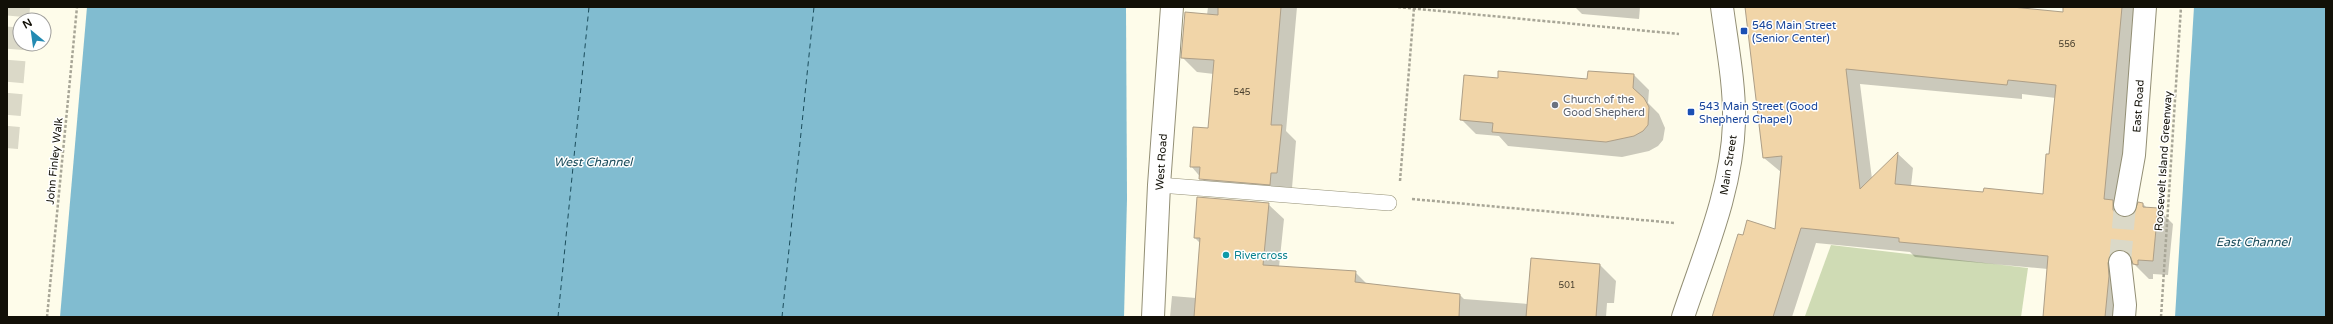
<svg xmlns="http://www.w3.org/2000/svg" width="2333" height="324" font-family="'Varela Round',sans-serif">
  <style>
    .green { fill: #cfdbb4 }
    .water { fill: #81bcd0 }
    .shadow { fill: #0003; fill-rule: evenodd }
    .lines { fill: none; stroke-linecap: round; stroke-linejoin: round }
    .ferry { stroke: #1b4d5c; stroke-width: 1; stroke-dasharray: 5 4; stroke-linecap: butt }
    .building { fill: #f1d5a8; stroke: #ae9f87; fill-rule: evenodd }
    .pedestrian-tunnel { stroke: #dbd9c8; stroke-width: 22; stroke-dasharray: 22 11; stroke-linecap: butt }
    .motorway-tunnel { stroke: #dbd9c8; stroke-width: 22; stroke-dasharray: 22 11; stroke-linecap: butt }
    .service-casing { stroke: #938f75; stroke-width: 16 }
    .pedestrian-casing { stroke: #938f75; stroke-width: 24 }
    .tertiary-casing { stroke: #938f75; stroke-width: 24 }
    .path { stroke: #a8a697; stroke-width: 2.5; stroke-dasharray: 3 2; stroke-linecap: butt }
    .service { stroke: #fff; stroke-width: 15 }
    .pedestrian { stroke: #fff; stroke-width: 22 }
    .tertiary { stroke: #fff; stroke-width: 22 }
    .transit-dot { fill: #1a4fb4; stroke: #fff; stroke-width: 1.5 }
    .worship-dot { fill: #6b7280; stroke: #fff; stroke-width: 1.5 }
    .culture-dot { fill: #0f9aa8; stroke: #fff; stroke-width: 1.5 }
    .labels { text-anchor: middle; stroke-width: 3; stroke-linejoin: round; paint-order: stroke }
    .number-label { font-size: 9px; fill: #4a412f }
    .transit-label { font-size: 11px; fill: #164399; stroke: #fff; text-anchor: start }
    .worship-label { font-size: 11px; fill: #5b616d; stroke: #fff; text-anchor: start }
    .street-label { font-size: 11px; fill: #121007; stroke: #fff }
    .culture-label { font-size: 11px; fill: #0d838f; stroke: #fff; text-anchor: start }
    .water-label { font-size: 12px; font-style: italic; fill: #1b4d5c; stroke: #fff }
  </style>
  <rect width="100%" height="100%" fill="#fefcea"/>
  <path class="green" d="M 1831,245 L 2028,268 L 2021,317 L 1805,316 Z"/>
  <g class="water">
    <path d="M 87,7 L 1126,7 L 1127,199 L 1124,317 L 60,317 Z"/>
    <path d="M 2194,7 L 2326,7 L 2326,317 L 2175,317 Z"/>
  </g>
  <g class="shadow">
    <path d="M 1208,7 L 1297,7 L 1286,131 L 1296,141 L 1292,188 L 1286,187 L 1285,199 L 1215,194 L 1191,166 L 1209,129 L 1214,74 L 1197,72 L 1182,57 L 1207,15 Z"/>
    <path d="M 1575,7 L 1640,7 L 1639,19 L 1582,14 Z"/>
    <path d="M 1746,7 L 2028,7 L 2030,9 L 2064,13 L 2064,7 L 2138,7 L 2128,216 L 2135,214 L 2143,204 L 2147,208 L 2158,209 L 2173,224 L 2168,275 L 2153,274 L 2153,279 L 2149,279 L 2134,264 L 2127,267 L 2121,317 L 2044,317 L 2048,269 L 1915,257 L 1910,252 L 1816,243 L 1792,317 L 1713,317 L 1743,236 L 1775,230 L 1781,172 L 1764,158 ZM 1860,84 L 2022,99 L 2022,94 L 2056,98 L 2044,195 L 1984,193 L 1911,186 L 1913,168 L 1898,154 L 1872,179 Z"/>
    <path d="M 1634,75 L 1649,90 L 1648,103 L 1659,114 L 1665,128 L 1663,140 L 1658,146 L 1649,151 L 1622,157 L 1508,146 L 1499,136 L 1476,134 L 1461,119 L 1498,79 L 1588,80 Z"/>
    <path d="M 1268,204 L 1284,219 L 1279,267 L 1355,272 L 1368,285 L 1459,294 L 1464,299 L 1528,304 L 1532,259 L 1600,265 L 1616,281 L 1614,303 L 1607,303 L 1606,317 L 1170,317 L 1172,296 L 1196,298 L 1200,243 L 1195,238 Z"/>
  </g>
  <g class="lines">
    <g class="ferry">
      <path d="M 558,317 L 589,7"/>
      <path d="M 782,317 L 814,7"/>
    </g>
  </g>
  <g class="building">
    <path d="M 1218,7 L 1281,7 L 1271,125 L 1282,125 L 1277,173 L 1271,173 L 1270,185 L 1199,179 L 1200,167 L 1190,167 L 1193,127 L 1208,128 L 1214,60 L 1181,58 L 1185,12 L 1218,15 Z"/>
    <path d="M 1745,7 L 2012,7 L 2063,12 L 2063,7 L 2122,7 L 2104,199 L 2113,200 L 2113,210 L 2117,215 L 2123,217 L 2134,213 L 2138,202 L 2143,203 L 2143,207 L 2158,208 L 2153,261 L 2138,260 L 2138,265 L 2133,264 L 2130,255 L 2125,251 L 2119,250 L 2112,252 L 2108,263 L 2109,276 L 2105,317 L 2043,317 L 2048,256 L 1899,242 L 1899,238 L 1801,228 L 1773,317 L 1712,317 L 1738,234 L 1743,235 L 1747,220 L 1775,229 L 1782,156 L 1763,158 ZM 1846,69 L 2007,85 L 2008,80 L 2056,85 L 2049,154 L 2046,154 L 2043,194 L 1984,188 L 1983,192 L 1895,184 L 1898,152 L 1860,189 Z"/>
    <path d="M 1498,71 L 1587,79 L 1588,71 L 1634,74 L 1633,88 L 1644,98 L 1649,107 L 1648,125 L 1643,131 L 1634,136 L 1606,142 L 1492,132 L 1493,123 L 1460,120 L 1464,75 L 1498,78 Z"/>
    <path d="M 1197,197 L 1269,203 L 1263,265 L 1356,271 L 1355,282 L 1460,294 L 1459,317 L 1194,317 L 1200,238 L 1194,238 Z"/>
    <path d="M 1531,258 L 1600,264 L 1596,317 L 1526,317 Z"/>
  </g>
  <g class="lines">
    <path class="pedestrian-tunnel" d="M 2120,262 L 2125,205"/>
    <path class="motorway-tunnel" d="M 7,148 L 19,7"/>
    <defs>
      <path id="service" d="M 1159,185 L 1389,203"/>
      <g id="pedestrian">
        <path d="M 2125,205 L 2134,155 L 2145,7"/>
        <path d="M 2120,262 L 2125,305 L 2124,317"/>
        <path d="M 1153,317 L 1159,185 L 1172,7"/>
      </g>
      <path id="tertiary" d="M 1683,317 C 1704,254 1732,190 1734,123 C 1735,85 1727,45 1722,7"/>
    </defs>
    <use href="#service" class="service-casing"/>
    <use href="#pedestrian" class="pedestrian-casing"/>
    <use href="#tertiary" class="tertiary-casing"/>
    <g class="path">
      <path d="M 1398,7 L 1679,34"/>
      <path d="M 1400,181 L 1414,8"/>
      <path d="M 1412,199 L 1675,223"/>
      <path d="M 47,317 L 77,7"/>
      <path d="M 2161,317 L 2181,7"/>
    </g>
    <use href="#service" class="service"/>
    <use href="#pedestrian" class="pedestrian"/>
    <use href="#tertiary" class="tertiary"/>
  </g>
  <g class="transit-dot">
    <rect x="1740" y="27" width="8" height="8" rx="2"/>
    <rect x="1687" y="108" width="8" height="8" rx="2"/>
  </g>
  <circle class="worship-dot" cx="1555" cy="105" r="4"/>
  <circle class="culture-dot" cx="1226" cy="255" r="4"/>
  <g class="labels">
    <g class="number-label">
      <text x="2067" y="47">556</text>
      <text x="1242" y="95">545</text>
      <text x="1567" y="288">501</text>
    </g>
    <g class="transit-label">
      <text x="1752" y="29">546 Main Street<tspan x="1752" dy="13">(Senior Center)</tspan></text>
      <text x="1699" y="110">543 Main Street (Good<tspan x="1699" dy="13">Shepherd Chapel)</tspan></text>
    </g>
    <g class="worship-label">
      <text x="1563" y="103">Church of the<tspan x="1563" dy="13">Good Shepherd</tspan></text>
    </g>
    <g class="street-label">
      <text transform="translate(2138 106) rotate(-86)" y="4">East Road</text>
      <text transform="translate(54 161) rotate(-84)" y="4">John Finley Walk</text>
      <text transform="translate(2163 161) rotate(-86)" y="4">Roosevelt Island Greenway</text>
      <text transform="translate(1161 162) rotate(-86)" y="4">West Road</text>
      <text transform="translate(1728 165) rotate(-81)" y="4">Main Street</text>
    </g>
    <g class="culture-label">
      <text x="1234" y="259">Rivercross</text>
    </g>
    <g class="water-label">
      <text x="593" y="166">West Channel</text>
      <text x="2253" y="246">East Channel</text>
    </g>
  </g>
  <rect width="2333" height="324" fill="none" stroke="#121007" stroke-width="16"/>
  <g transform="translate(32 32) rotate(331)"><circle r="19" fill="#ffffff" stroke="#a09f9c"/>
  <path d="M0-3L7 15L0 10L-7 15Z" fill="#238ab2"/>
  <text y="-6" font-size="11" font-weight="bold" text-anchor="middle" fill="#121007">N</text>
  </g>
</svg>
